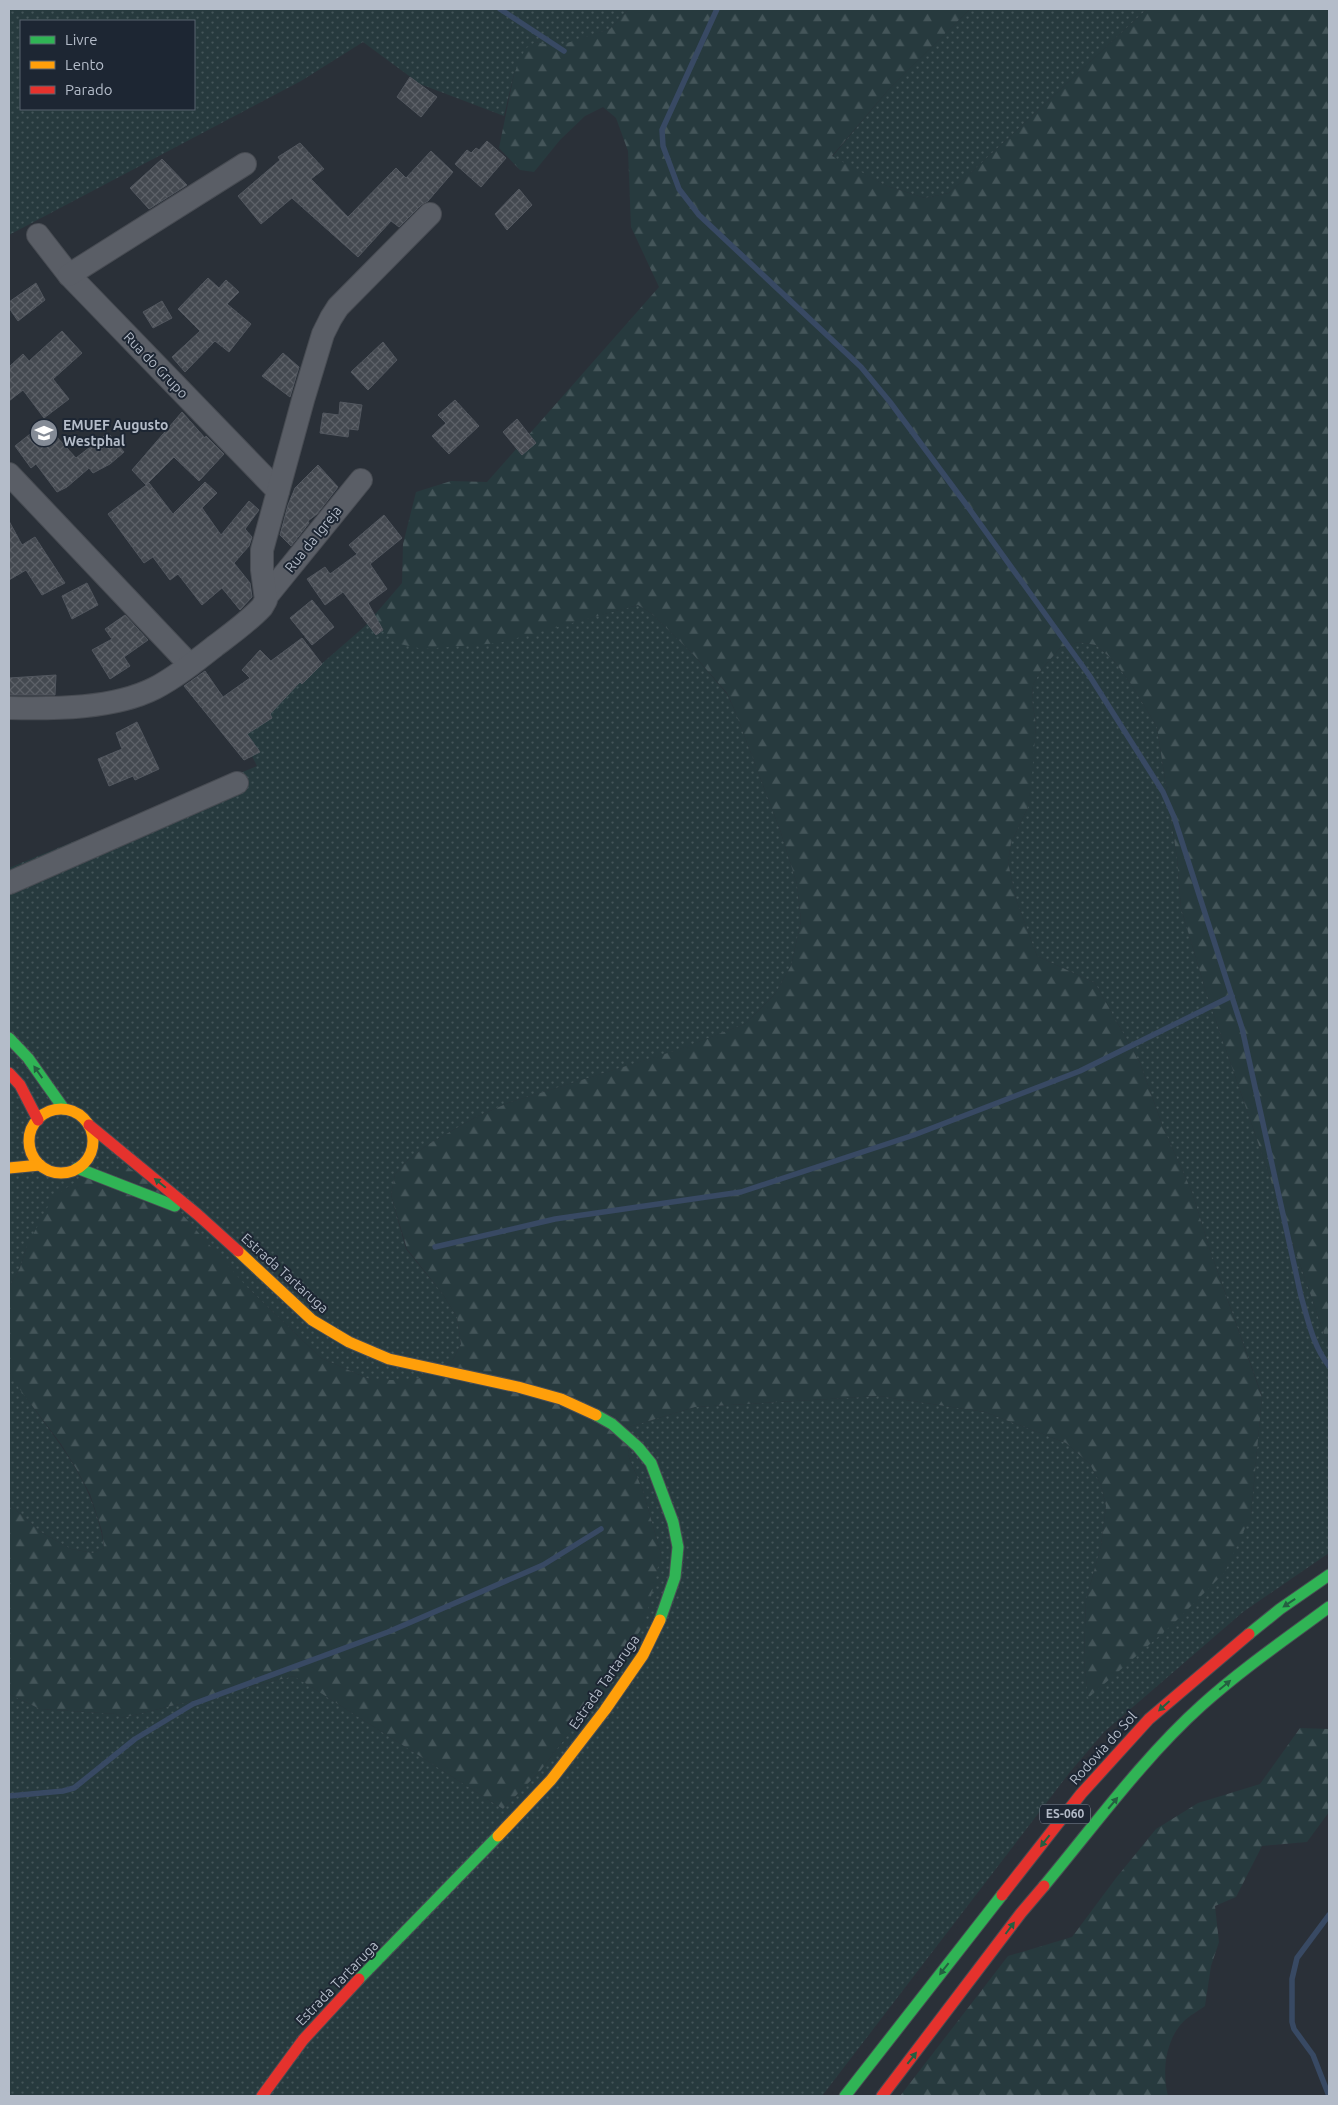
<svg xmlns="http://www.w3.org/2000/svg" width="1338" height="2105" font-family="Ubuntu,sans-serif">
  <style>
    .green { fill: url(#green-dots); fill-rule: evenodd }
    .forest { fill: url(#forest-firs) }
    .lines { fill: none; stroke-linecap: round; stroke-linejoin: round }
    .stream { stroke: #384963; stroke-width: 5.5 }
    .building { fill: url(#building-cross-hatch); stroke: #52575f }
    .street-casing { stroke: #484c53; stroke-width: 24 }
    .fast-casing { stroke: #484c53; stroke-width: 13 }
    .slow-casing { stroke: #484c53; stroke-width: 13 }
    .jam-casing { stroke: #484c53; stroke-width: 13 }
    .street { stroke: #5a5e66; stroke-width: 22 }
    .fast { stroke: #30b455; stroke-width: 11 }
    .slow { stroke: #ff9f0a; stroke-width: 11 }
    .jam { stroke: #e5322d; stroke-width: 11 }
    .oneway { fill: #255f41 }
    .labels { text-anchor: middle; stroke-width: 4; stroke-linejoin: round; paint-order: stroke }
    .shield { fill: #1d2633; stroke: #878f9c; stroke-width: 1 }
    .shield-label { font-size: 12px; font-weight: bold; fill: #b4bcc9 }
    .street-label { font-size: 14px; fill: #b4bcc9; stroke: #1d2633 }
    .poi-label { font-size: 14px; font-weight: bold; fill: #b4bcc9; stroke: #1d2633; text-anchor: start }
  </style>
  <defs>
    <pattern id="green-dots" width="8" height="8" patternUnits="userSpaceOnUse" patternTransform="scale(1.25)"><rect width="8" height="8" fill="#273a3e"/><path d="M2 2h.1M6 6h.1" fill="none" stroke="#445559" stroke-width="1.8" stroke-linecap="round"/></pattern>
    <pattern id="forest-firs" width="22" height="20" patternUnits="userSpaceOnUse" patternTransform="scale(1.25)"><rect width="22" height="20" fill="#273a3e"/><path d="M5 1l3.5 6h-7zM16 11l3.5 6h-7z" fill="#445559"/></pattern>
    <pattern id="building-cross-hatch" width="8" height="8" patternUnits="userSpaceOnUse" patternTransform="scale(1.25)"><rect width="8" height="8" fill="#444950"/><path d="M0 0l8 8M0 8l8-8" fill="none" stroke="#5d6168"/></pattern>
  </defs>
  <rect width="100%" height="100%" fill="#2a3038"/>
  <g class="green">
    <path d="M 9,9 L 629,9 L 610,29 L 558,47 L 535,42 L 514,74 L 504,116 L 420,84 L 363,42 L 301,81 L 9,235 ZM 21,21 L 194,21 L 194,109 L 21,109 Z"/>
    <path d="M 970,9 L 1147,9 L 949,193 L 925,198 L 887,186 L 832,157 L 889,89 Z"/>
    <path d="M 638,605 L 651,613 L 692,653 L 727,694 L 735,711 L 780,830 L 797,884 L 801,921 L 791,966 L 775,994 L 745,1024 L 675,1051 L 508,1103 L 476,1117 L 427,1145 L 408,1160 L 395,1174 L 391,1195 L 406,1249 L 442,1293 L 457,1317 L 461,1344 L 454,1358 L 438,1372 L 414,1380 L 371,1380 L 321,1358 L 248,1288 L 27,1246 L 20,1268 L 9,1287 L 9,868 L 257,766 L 241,734 L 365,626 L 371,619 L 525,635 Z"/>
    <path d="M 1078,642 L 1096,645 L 1115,662 L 1133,687 L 1157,727 L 1177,858 L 1181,908 L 1206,992 L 1329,1348 L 1329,1553 L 1243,1612 L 1104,1732 L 1070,1772 L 822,2096 L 9,2096 L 9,1694 L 40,1709 L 116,1714 L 122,1718 L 294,1676 L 503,1809 L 541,1770 L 619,1667 L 661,1554 L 643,1491 L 628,1455 L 629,1427 L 695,1407 L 879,1396 L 985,1412 L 1066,1443 L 1090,1464 L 1101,1485 L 1106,1506 L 1101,1546 L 1086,1600 L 1084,1659 L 1088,1697 L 1251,1515 L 1262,1396 L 1210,1250 L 1192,1192 L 1163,1127 L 1140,1063 L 1095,983 L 1037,956 L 1016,899 L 1008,862 L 1011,843 L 1028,807 L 1036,725 L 1032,700 L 1033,685 L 1041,670 L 1060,648 Z"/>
    <path d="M 9,1371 C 46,1433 93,1470 104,1548 L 93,1553 L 71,1549 L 41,1532 L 9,1504 Z"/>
  </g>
  <g class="forest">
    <path d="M 629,9 L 970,9 L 889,89 L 832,156 L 887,186 L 925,198 L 949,193 L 1147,9 L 1329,9 L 1329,1348 L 1206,992 L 1181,908 L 1177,858 L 1157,727 L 1133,687 L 1115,662 L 1096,645 L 1078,642 L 1060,648 L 1041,670 L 1033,685 L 1032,700 L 1036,725 L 1032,776 L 1028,807 L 1011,843 L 1008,862 L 1016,899 L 1037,956 L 1095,983 L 1140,1063 L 1163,1127 L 1192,1192 L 1210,1250 L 1262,1397 L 1251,1515 L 1225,1572 L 1173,1624 L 1088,1698 L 1084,1659 L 1086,1600 L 1101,1546 L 1106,1506 L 1101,1485 L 1090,1464 L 1066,1443 L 985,1412 L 879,1396 L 695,1407 L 629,1427 L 628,1455 L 643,1491 L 661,1554 L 645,1622 L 619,1667 L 541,1770 L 503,1809 L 294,1676 L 122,1718 L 116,1714 L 40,1709 L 9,1694 L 9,1504 L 41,1532 L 71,1549 L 93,1553 L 104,1548 L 102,1531 L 90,1494 L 77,1470 L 61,1444 L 18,1387 L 9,1371 L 9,1287 L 20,1268 L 27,1246 L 53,1197 L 84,1176 L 128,1167 L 163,1193 L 248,1288 L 321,1358 L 371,1380 L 414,1380 L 438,1372 L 454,1358 L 461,1344 L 457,1317 L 442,1293 L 407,1249 L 391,1195 L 395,1174 L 408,1160 L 427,1145 L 476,1117 L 508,1103 L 674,1051 L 745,1024 L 775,994 L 791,966 L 801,921 L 797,884 L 780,830 L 735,711 L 727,693 L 692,653 L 651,613 L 638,605 L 499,643 L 423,649 L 395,643 L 371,619 L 402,583 L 403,544 L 416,492 L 451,481 L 487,482 L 659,287 L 631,227 L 628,151 L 616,118 L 603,107 L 585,116 L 560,140 L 534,172 L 520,170 L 499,148 L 514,74 L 525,49 L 535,42 L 558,46 L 610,29 Z"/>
    <path d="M 1300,1728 L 1329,1729 L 1329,1812 L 1307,1842 L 1262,1846 L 1236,1897 L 1215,1906 L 1219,1942 L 1211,1966 L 1205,2006 C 1198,2011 1189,2016 1183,2022 C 1165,2041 1162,2072 1168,2096 L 900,2096 L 1008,1956 L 1072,1937 L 1116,1878 L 1156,1829 L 1198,1803 L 1260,1784 Z"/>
  </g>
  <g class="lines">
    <g class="stream">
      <path d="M 500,9 L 564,51"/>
      <path d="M 717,9 L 662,130 L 663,146 L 679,189 L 699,215 L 861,367 L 890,402 L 968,507 L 1089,675 L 1163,792 L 1174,817 L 1242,1028 L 1301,1296 C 1308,1320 1313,1346 1329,1366"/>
      <path d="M 435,1247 L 555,1219 L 741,1192 L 914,1135 L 1080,1071 L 1232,996"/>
      <path d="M 9,1796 L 63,1791 L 74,1788 L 135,1739 L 193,1704 L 388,1632 L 543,1565 L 601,1529"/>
      <path d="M 1329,1915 L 1297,1958 L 1292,1979 L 1292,2022 L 1294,2029 L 1313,2055 L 1329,2096"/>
    </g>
  </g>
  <g class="building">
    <path d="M 410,77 L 437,97 L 421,117 L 397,97 Z"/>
    <path d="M 487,141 L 506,158 L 481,187 L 455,164 L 467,150 L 471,153 L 476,148 L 479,150 Z"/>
    <path d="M 300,143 L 324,169 L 311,179 L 348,217 L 396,168 L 406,178 L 431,151 L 453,172 L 428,201 L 421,205 L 399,227 L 391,221 L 358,257 L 292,198 L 261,224 L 238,196 L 280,160 L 278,157 Z"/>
    <path d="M 162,159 L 187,185 L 149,209 L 130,188 Z"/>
    <path d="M 519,189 L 532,205 L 507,230 L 495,214 Z"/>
    <path d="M 208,278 L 219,288 L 226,280 L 239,292 L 227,304 L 251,324 L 229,352 L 215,341 L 185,372 L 172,357 L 200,331 L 178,309 Z"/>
    <path d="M 36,283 L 45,300 L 18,321 L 9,308 L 9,302 Z"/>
    <path d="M 162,301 L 172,318 L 153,328 L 143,312 Z"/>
    <path d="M 62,331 L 82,353 L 53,379 L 69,399 L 44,418 L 23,390 L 9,401 L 9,367 L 23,354 L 29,361 Z"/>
    <path d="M 383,342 L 397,360 L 368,390 L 351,372 Z"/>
    <path d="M 283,353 L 299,367 L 290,397 L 262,376 Z"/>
    <path d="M 455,400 L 479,426 L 449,454 L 432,436 L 446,423 L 438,415 Z"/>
    <path d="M 340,402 L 362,405 L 358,430 L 349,429 L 348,437 L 320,433 L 323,413 L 339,415 Z"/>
    <path d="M 182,412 L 205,438 L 206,436 L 224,454 L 199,481 L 174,457 L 146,485 L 132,470 Z"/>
    <path d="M 517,419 L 536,443 L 522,455 L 503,432 Z"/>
    <path d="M 44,423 L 76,458 L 108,433 L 124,452 L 110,464 L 93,473 L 89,468 L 67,487 L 57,492 L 36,464 L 31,468 L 15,446 Z"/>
    <path d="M 318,465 L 338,487 L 317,514 L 308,521 L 309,523 L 291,546 L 280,535 L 288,505 L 295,488 Z"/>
    <path d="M 205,482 L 217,493 L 202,508 L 221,535 L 249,501 L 259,510 L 245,529 L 252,537 L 249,546 L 234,563 L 250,583 L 252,597 L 240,610 L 222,588 L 202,605 L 178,574 L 170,580 L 153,557 L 144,563 L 108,514 L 149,483 L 173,514 Z"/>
    <path d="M 384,515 L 402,538 L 370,564 L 387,589 L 368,603 L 383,630 L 376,635 L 343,592 L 325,605 L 307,579 L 325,567 L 330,574 L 357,554 L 349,545 Z"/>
    <path d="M 9,521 L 22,545 L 35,537 L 65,583 L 42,595 L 26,570 L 9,580 Z"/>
    <path d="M 87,583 L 98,605 L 72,619 L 62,596 Z"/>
    <path d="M 312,600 L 334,627 L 312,645 L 290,618 Z"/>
    <path d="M 125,615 L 148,640 L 124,657 L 130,666 L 110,679 L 92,650 L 112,639 L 105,629 Z"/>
    <path d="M 302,638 L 322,664 L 302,684 L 300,682 L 270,714 L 272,718 L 247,734 L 260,752 L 244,760 L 184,686 L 205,671 L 223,697 L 250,678 L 242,670 L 260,650 L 271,661 Z"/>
    <path d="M 56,675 L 55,695 L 9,695 L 9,678 Z"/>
    <path d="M 137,722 L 159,769 L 135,780 L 133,776 L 109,786 L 98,759 L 122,749 L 116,733 Z"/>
  </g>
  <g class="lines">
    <defs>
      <g id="street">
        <path d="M 38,235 L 69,275 L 278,491"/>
        <path d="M 69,275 L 245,164"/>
        <path d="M 9,474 L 190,665"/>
        <path d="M 266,597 L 361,480"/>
        <path d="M 9,708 C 54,709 114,709 155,688 C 176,677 196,661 215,646 C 231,634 248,622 262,607 L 266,600 L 262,570 L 262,550 L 303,400 L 323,334 L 331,318 L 338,307 L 430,214"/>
        <path d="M 9,883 L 237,783"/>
      </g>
      <g id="fast">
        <path d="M 9,1038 L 28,1058 L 64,1109"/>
        <path d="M 77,1168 L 175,1206"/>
        <path d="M 596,1415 L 612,1424 L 638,1447 L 651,1463 L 673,1522 L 678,1547 L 675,1577 L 660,1620"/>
        <path d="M 1249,1634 L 1280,1609 L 1329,1575"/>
        <path d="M 1044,1886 C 1094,1826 1144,1757 1202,1705 C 1242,1669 1286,1639 1329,1607"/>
        <path d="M 359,1979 L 498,1836"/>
        <path d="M 845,2096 L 1002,1895"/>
      </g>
      <g id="slow">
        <circle cx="61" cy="1141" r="32"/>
        <path d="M 9,1168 L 40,1165"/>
        <path d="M 238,1251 L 312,1320 L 349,1342 L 389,1359 L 518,1387 L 561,1399 L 596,1415"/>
        <path d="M 498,1836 L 551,1780 L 605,1710 L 643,1655 L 660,1620"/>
      </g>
      <g id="jam">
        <path d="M 9,1073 L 20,1085 L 38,1120"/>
        <path d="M 89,1125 L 197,1214 L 238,1251"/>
        <path d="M 1002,1895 L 1081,1794 L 1149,1719 L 1249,1634"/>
        <path d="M 262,2096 L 303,2040 L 359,1979"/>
        <path d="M 882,2096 L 1021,1913 L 1044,1886"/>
      </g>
    </defs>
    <use href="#street" class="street-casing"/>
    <use href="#fast" class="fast-casing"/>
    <use href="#slow" class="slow-casing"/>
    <use href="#jam" class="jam-casing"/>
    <use href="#street" class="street"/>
    <use href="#fast" class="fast"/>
    <use href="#slow" class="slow"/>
    <use href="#jam" class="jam"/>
  </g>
  <defs><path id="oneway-solid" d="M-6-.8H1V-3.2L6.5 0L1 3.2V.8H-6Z" transform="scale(1.25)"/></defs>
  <g class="oneway">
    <use href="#oneway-solid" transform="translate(38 1072) rotate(-125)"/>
    <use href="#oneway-solid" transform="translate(160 1183) rotate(-141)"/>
    <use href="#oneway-solid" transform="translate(1289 1603) rotate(146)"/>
    <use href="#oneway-solid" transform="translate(1225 1685) rotate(-40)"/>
    <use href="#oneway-solid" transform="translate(1164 1706) rotate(138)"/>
    <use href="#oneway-solid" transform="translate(1113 1803) rotate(-50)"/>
    <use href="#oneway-solid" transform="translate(1045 1841) rotate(128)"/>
    <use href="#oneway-solid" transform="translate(1010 1928) rotate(-53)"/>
    <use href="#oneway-solid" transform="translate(944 1969) rotate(128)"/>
    <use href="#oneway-solid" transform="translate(912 2058) rotate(-52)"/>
  </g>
  <defs>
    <symbol id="school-disc" viewBox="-11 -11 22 22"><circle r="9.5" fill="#848b96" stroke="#1d2633"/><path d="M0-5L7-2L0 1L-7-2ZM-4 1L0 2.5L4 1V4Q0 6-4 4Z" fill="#fff"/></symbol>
  </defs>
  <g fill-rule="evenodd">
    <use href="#school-disc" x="28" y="417" width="32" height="32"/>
  </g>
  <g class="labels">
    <rect class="shield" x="1040" y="1804.5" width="50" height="19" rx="4"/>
    <g class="shield-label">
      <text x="1065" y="1818">ES-060</text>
    </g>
    <g class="street-label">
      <text transform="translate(156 365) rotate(46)" y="5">Rua do Grupo</text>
      <text transform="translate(313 539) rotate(-51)" y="5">Rua da Igreja</text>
      <text transform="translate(285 1273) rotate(42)" y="5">Estrada Tartaruga</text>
      <text transform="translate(604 1682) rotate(-55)" y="5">Estrada Tartaruga</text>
      <text transform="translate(1103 1748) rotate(-48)" y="5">Rodovia do Sol</text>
      <text transform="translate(337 1983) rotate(-46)" y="5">Estrada Tartaruga</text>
    </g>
    <g class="poi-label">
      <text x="63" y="430">EMUEF Augusto<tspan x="63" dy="16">Westphal</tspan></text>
    </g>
  </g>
  <rect width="1338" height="2105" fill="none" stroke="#b4bcc9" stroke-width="20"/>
  <rect x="20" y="20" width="175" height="90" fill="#1d2633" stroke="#59626f"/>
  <rect x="30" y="36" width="25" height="8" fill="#30b455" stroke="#59626f"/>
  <text x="65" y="45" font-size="15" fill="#b4bcc9">Livre</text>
  <rect x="30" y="61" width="25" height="8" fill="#ff9f0a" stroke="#59626f"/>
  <text x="65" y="70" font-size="15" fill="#b4bcc9">Lento</text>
  <rect x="30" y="86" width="25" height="8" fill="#e5322d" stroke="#59626f"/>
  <text x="65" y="95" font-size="15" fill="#b4bcc9">Parado</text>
</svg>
